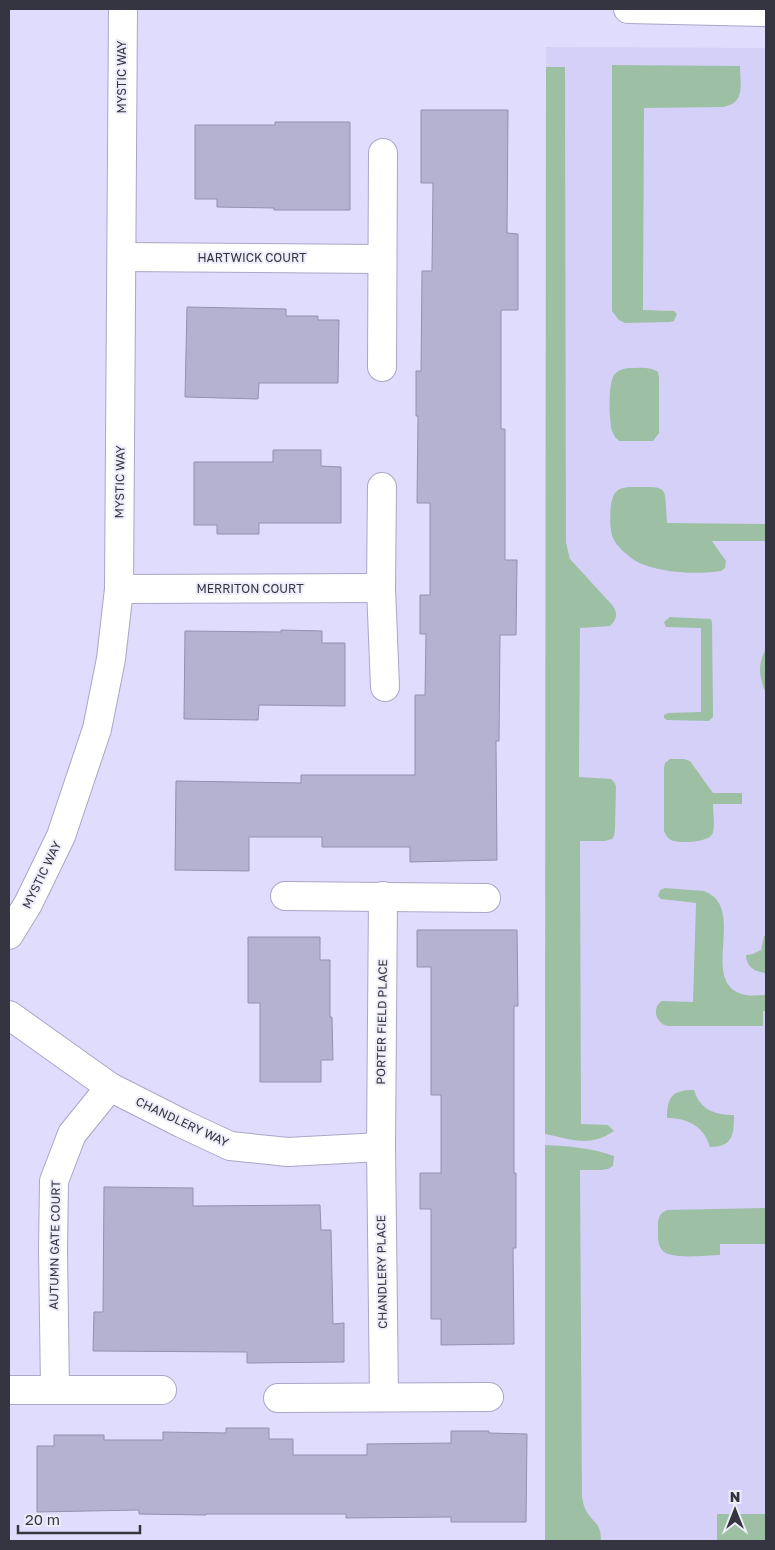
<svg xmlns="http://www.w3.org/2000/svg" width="775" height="1550" font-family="'Golos Text',sans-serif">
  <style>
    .built { fill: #d5d0f7 }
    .green { fill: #9dc0a5 }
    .building { fill: #b5b2d1; stroke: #9490af }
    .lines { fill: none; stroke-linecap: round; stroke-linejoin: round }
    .street-casing { stroke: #aaa6c6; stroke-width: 30 }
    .secondary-casing { stroke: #aaa6c6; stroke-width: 30 }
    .street { stroke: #fff; stroke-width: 28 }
    .secondary { stroke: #fff; stroke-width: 28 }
    .labels { text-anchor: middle; stroke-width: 4; stroke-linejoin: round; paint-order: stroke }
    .street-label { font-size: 12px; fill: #353441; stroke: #edecf9 }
  </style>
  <rect width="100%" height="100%" fill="#e0dcfd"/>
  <path class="built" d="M 546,47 L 766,48 L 766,1541 L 545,1541 Z"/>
  <g class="green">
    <path d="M 612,65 L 740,66 C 740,84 746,103 723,107 L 644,108 L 643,310 L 674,311 L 677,314 L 674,321 L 669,322 L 625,323 L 619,320 L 612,311 Z"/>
    <path d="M 546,67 L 565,67 L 566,543 L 570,559 L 613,606 C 618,614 617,619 610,626 L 580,628 L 579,777 L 611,779 L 614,782 L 616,786 L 615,828 L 614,836 L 612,839 L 605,841 L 580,841 L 581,1124 L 608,1125 L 614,1131 C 589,1148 571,1139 545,1134 Z"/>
    <path d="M 628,368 C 638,368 650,366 658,372 L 659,378 L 659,433 L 653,441 L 619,441 L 615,437 L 612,431 C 609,421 608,383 614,375 C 618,370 623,369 628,368 Z"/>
    <path d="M 629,487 C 671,487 664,484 667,523 L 766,524 L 766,541 L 712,541 L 726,561 L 725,568 L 721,571 C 697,575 655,573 634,560 C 626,554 617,547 613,538 C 609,530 609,500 615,493 C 619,488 623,488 629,487 Z"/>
    <path d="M 670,617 L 711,619 L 712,622 L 713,713 L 713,717 L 709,721 L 667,720 L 664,718 L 664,715 L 668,713 L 701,712 L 701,628 L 666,627 L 664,622 Z"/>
    <path d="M 766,649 L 766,693 C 759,678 757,664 766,649 Z"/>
    <path d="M 670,759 L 684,759 L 690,761 L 713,793 L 742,793 L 742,804 L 713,804 C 713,812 716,831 711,836 C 706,842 678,844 671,840 C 667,838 666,835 664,831 L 664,768 L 665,763 Z"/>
    <path d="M 665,888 L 704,891 C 747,907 701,977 739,993 C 747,997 758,995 766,995 L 766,1011 L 763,1011 L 763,1026 L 668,1026 C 656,1024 651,1008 662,1001 L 693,1002 L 696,903 L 661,899 L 658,896 L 660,890 Z"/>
    <path d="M 764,936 L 766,936 L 766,973 C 755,972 746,967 746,955 L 753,954 L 761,950 Z"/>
    <path d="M 694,1090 C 700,1110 715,1115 734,1115 C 734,1134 733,1147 710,1147 C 704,1126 687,1118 667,1118 C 667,1097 672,1090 694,1090 Z"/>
    <path d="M 545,1145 C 568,1146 592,1148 614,1156 L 613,1166 L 608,1169 L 602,1170 L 580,1170 L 582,1497 C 583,1502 584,1508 587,1512 C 595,1525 601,1523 601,1541 L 545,1541 Z"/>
    <path d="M 766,1208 L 766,1244 L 720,1244 L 720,1255 C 707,1255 672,1260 663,1251 C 657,1245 658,1236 658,1229 C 658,1219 658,1214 667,1210 Z"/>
    <rect x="717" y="1514" width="49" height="27"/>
  </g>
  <g class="building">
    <path d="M 421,110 L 508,110 L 507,233 L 518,234 L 518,310 L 501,310 L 501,429 L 505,429 L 505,560 L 517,560 L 516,635 L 500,635 L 499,741 L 496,741 L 497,860 L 410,862 L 410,847 L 322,847 L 322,837 L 249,837 L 249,871 L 175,870 L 176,781 L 301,783 L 301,775 L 415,775 L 415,695 L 425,695 L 426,634 L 420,634 L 420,595 L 430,595 L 430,503 L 417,503 L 418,416 L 416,416 L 416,371 L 421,371 L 422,271 L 432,271 L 433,183 L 421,183 Z"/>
    <path d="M 275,122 L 350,122 L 350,210 L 274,210 L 274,208 L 217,207 L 217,199 L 195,199 L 195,125 L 275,125 Z"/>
    <path d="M 187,307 L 286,309 L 286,316 L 318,316 L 318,320 L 339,320 L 338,383 L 259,383 L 258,399 L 185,397 Z"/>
    <path d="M 273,450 L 321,450 L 321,466 L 341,467 L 341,523 L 259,523 L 259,534 L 217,534 L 217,525 L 194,525 L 194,462 L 273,462 Z"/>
    <path d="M 281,630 L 322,631 L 322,643 L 345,643 L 345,706 L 259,705 L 258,720 L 184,719 L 185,631 L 281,632 Z"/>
    <path d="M 417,930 L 517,930 L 518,1006 L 514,1006 L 514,1173 L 516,1173 L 516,1248 L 513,1248 L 514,1344 L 441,1345 L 441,1319 L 431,1319 L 431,1209 L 420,1209 L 420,1173 L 441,1173 L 441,1095 L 431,1095 L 431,967 L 417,967 Z"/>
    <path d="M 248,937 L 320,937 L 320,960 L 330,960 L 330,1017 L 332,1017 L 333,1060 L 321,1060 L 321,1082 L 260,1082 L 260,1003 L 248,1003 Z"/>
    <path d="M 104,1187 L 193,1188 L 193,1206 L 320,1205 L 321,1230 L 331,1230 L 333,1324 L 344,1323 L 344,1362 L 247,1363 L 247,1352 L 93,1351 L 94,1312 L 103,1312 Z"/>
    <path d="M 226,1428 L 269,1428 L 269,1439 L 293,1439 L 293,1455 L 367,1455 L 367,1444 L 451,1443 L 451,1431 L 489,1431 L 489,1433 L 527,1434 L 526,1522 L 451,1522 L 451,1517 L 346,1518 L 346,1514 L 206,1514 L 206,1515 L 139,1514 L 139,1510 L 37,1512 L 37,1446 L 54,1446 L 54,1435 L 104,1435 L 104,1440 L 163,1440 L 163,1432 L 226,1433 Z"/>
  </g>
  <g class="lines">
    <defs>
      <g id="street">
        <path d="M 122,257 L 382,259"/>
        <path d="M 382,367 L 383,153"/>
        <path d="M 382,487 L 381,588 L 385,687"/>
        <path d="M 119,589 L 381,588"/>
        <path d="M 285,896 L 486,898"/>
        <path d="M 383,896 L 381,1147 L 384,1397"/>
        <path d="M 9,935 L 28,904 L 61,836 L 97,729 L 111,659 L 119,589 L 123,9"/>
        <path d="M 9,1015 L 110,1087 L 181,1123 L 230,1146 L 288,1152 L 381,1147"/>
        <path d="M 55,1389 L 53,1249 L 54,1181 L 72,1134 L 110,1087"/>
        <path d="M 9,1390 L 162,1390"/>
        <path d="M 278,1398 L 489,1397"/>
      </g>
      <path id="secondary" d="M 628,9 L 766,12"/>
    </defs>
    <use href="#street" class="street-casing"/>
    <use href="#secondary" class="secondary-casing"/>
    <use href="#street" class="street"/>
    <use href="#secondary" class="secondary"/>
  </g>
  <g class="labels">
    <g class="street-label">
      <text transform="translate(122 77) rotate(-90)" y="4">MYSTIC WAY</text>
      <text x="252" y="262">HARTWICK COURT</text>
      <text transform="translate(120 482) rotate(-89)" y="4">MYSTIC WAY</text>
      <text x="250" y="593">MERRITON COURT</text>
      <text transform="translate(42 875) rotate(-64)" y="4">MYSTIC WAY</text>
      <text transform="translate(382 1022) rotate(-89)" y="4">PORTER FIELD PLACE</text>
      <text transform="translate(182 1122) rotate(25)" y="4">CHANDLERY WAY</text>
      <text transform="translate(55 1245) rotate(-89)" y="4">AUTUMN GATE COURT</text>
      <text transform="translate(382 1272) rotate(-91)" y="4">CHANDLERY PLACE</text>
    </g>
  </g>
  <rect width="775" height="1550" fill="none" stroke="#353441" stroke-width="20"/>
  <g transform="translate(735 1510)" stroke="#edecf9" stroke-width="4" paint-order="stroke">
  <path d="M0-4L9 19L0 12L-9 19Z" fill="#353441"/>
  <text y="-8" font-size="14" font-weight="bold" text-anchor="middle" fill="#353441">N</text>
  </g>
  <path d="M18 1525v8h122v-8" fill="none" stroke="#353441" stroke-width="2.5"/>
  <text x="25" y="1525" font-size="15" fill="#353441" stroke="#edecf9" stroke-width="4" paint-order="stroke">20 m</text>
</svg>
